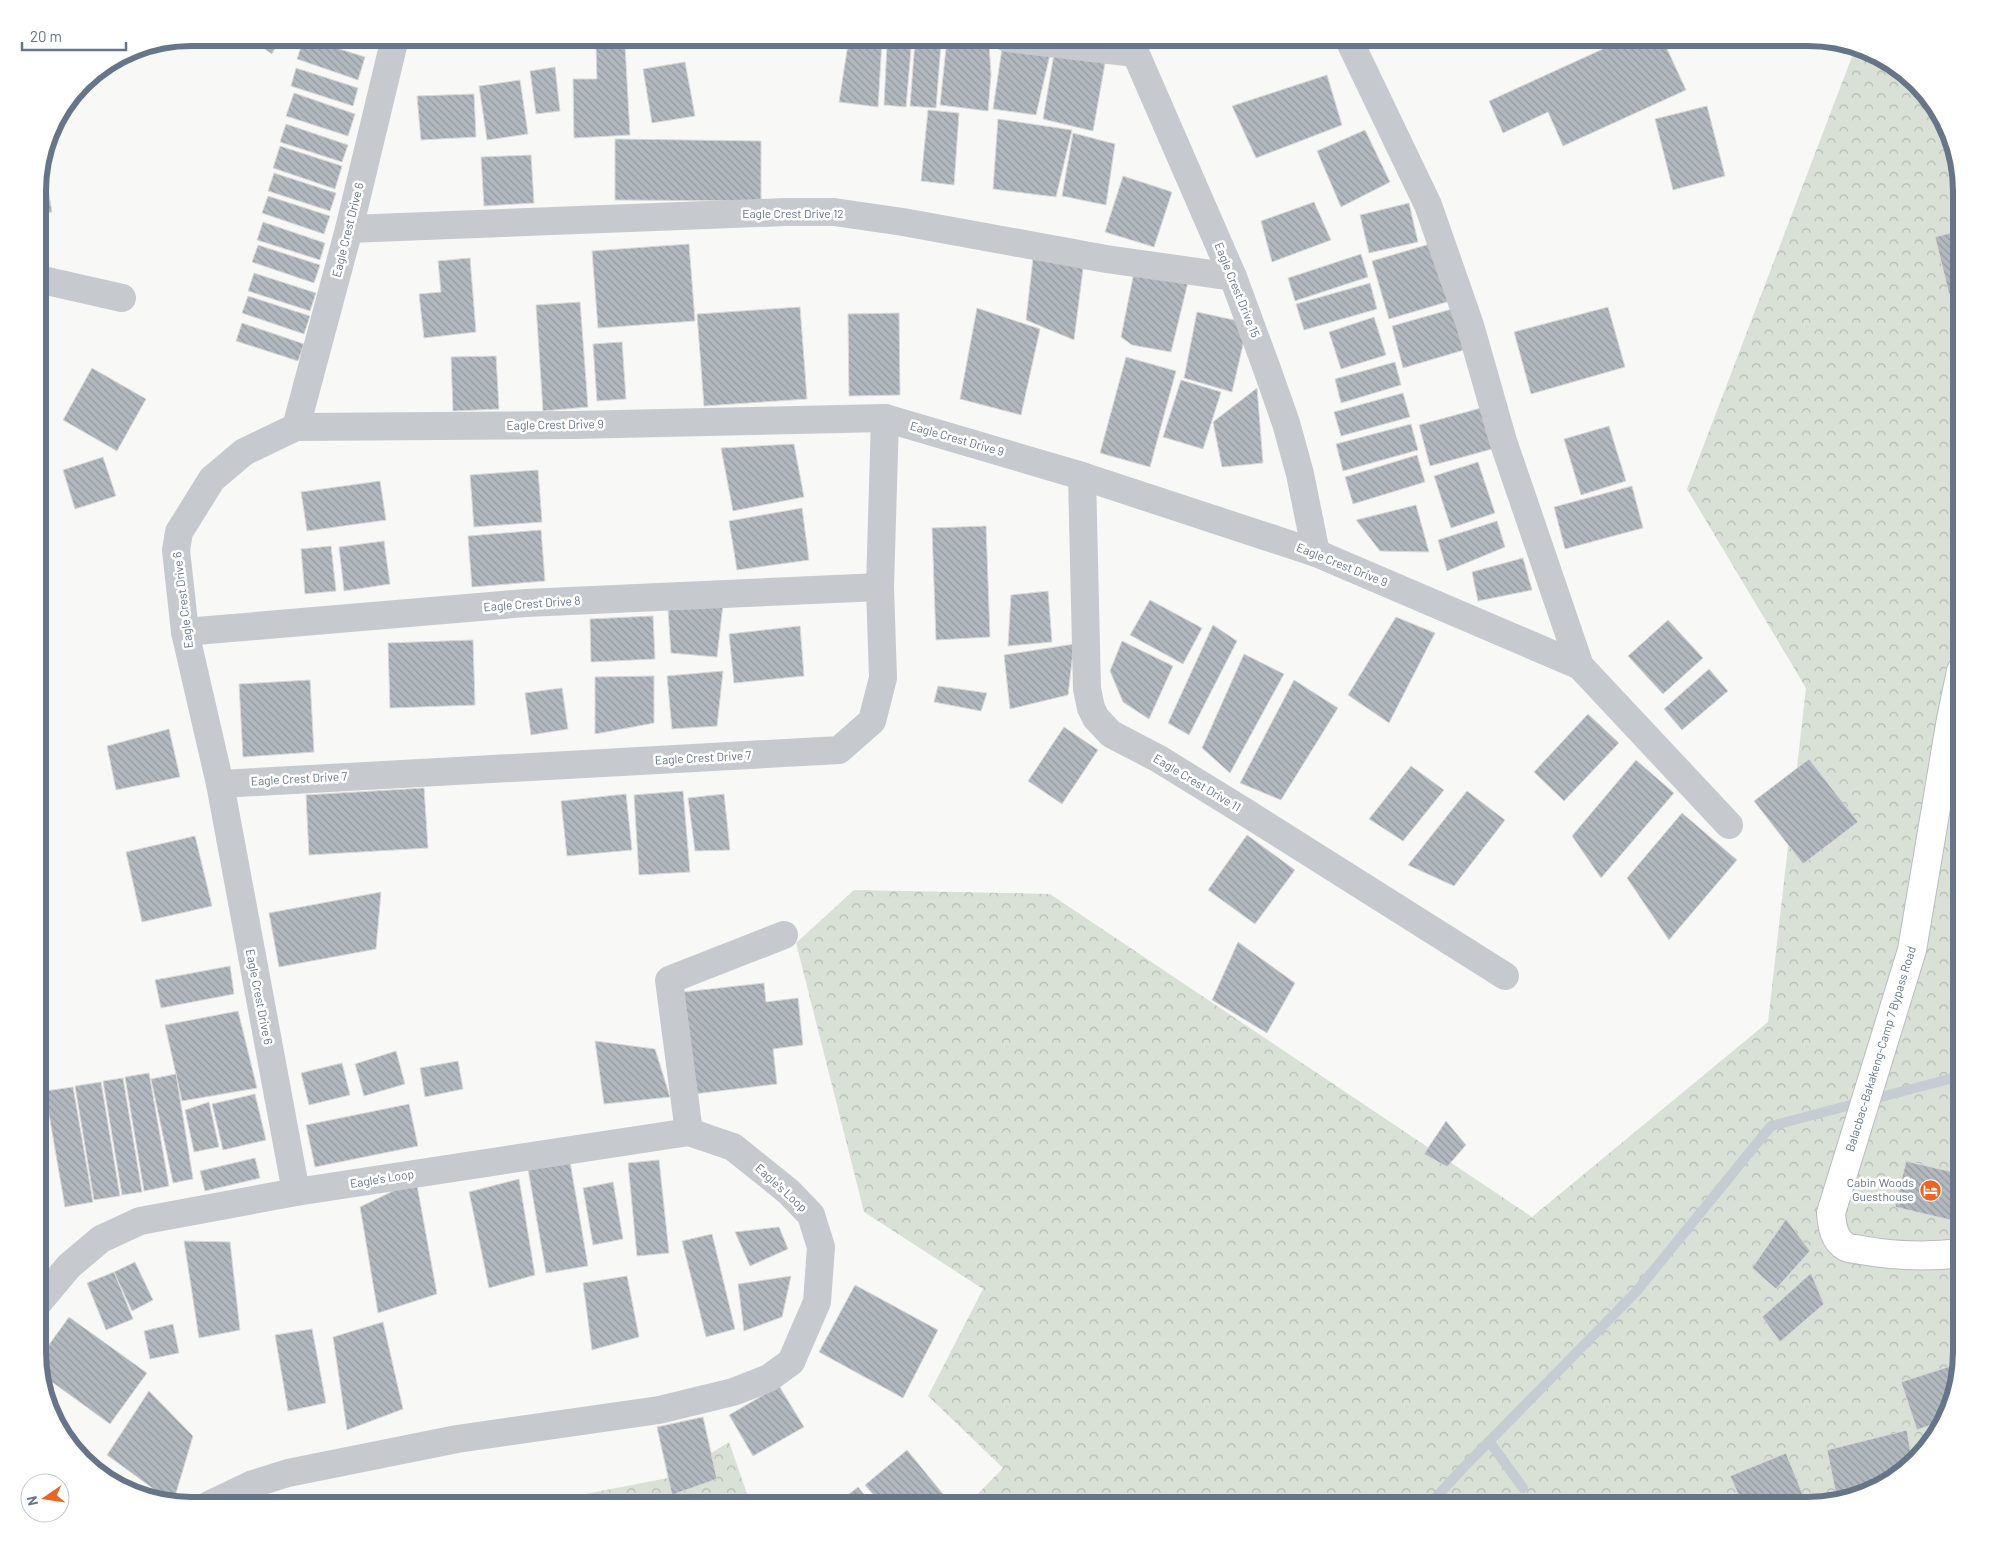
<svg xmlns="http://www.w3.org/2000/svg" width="1999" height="1543" font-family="Barlow,sans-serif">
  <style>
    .forest { fill: url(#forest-crowns) }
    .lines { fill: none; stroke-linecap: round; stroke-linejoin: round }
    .stream { stroke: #c5cdd3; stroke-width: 10 }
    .building { fill: url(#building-back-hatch); stroke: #dadad8 }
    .major-casing { stroke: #b9bdc1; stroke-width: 30 }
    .minor { stroke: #c6c9cd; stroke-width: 28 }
    .major { stroke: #fff; stroke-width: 28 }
    .labels { text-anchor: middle; stroke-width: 5; stroke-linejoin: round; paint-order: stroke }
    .street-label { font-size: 12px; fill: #667688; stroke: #fff }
    .poi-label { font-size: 12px; fill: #667688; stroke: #fff; text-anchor: end }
    .rim { fill: none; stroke: #667688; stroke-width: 6 }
  </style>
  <defs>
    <pattern id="forest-crowns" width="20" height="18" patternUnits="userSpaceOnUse" patternTransform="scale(1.25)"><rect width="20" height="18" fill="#d9e1d6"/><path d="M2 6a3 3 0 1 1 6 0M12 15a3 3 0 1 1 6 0" fill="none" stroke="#b4bbb3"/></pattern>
    <pattern id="building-back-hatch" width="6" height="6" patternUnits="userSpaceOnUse" patternTransform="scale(1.25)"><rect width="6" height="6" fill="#b1b8be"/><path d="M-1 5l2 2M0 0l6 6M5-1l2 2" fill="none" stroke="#949aa0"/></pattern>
  </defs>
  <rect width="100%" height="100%" fill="#f8f8f6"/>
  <g class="forest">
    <path d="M 1856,46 L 1902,69 L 1946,123 L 1961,191 L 1961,1352 L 1953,1401 L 1930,1446 L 1875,1490 L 1808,1505 L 967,1505 L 1003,1468 L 928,1396 L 983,1289 L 864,1212 L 796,943 L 854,890 L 1050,894 L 1532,1217 L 1768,1022 L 1806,688 L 1687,489 Z"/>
    <path d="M 729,1442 L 751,1505 L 563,1505 L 580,1495 L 673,1477 Z"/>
  </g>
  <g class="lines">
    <g class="stream">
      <path d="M 1489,1441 L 1523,1488"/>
      <path d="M 1429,1505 L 1464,1467 L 1636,1292 L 1771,1126 L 1961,1076"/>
    </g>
  </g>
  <g class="building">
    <path d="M 253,38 L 280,38 L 272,54 L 252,40 Z"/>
    <path d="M 304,38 L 365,57 L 358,80 L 297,59 Z"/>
    <path d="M 849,38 L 882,41 L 878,107 L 839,102 Z"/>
    <path d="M 1627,38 L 1662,38 L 1686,90 L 1563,146 L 1548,112 L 1503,133 L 1489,101 Z"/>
    <path d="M 947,39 L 989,44 L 991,74 L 988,111 L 940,105 Z"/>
    <path d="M 915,41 L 941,43 L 936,108 L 910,106 Z"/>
    <path d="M 1003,42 L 1051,50 L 1036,115 L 993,109 Z"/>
    <path d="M 625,45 L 630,135 L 574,138 L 573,79 L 597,79 L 596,47 Z"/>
    <path d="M 887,45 L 911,49 L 906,107 L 884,105 Z"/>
    <path d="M 1055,48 L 1107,52 L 1093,131 L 1043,119 Z"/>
    <path d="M 685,62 L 695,116 L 652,123 L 643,69 Z"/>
    <path d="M 555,67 L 560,111 L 536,114 L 530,71 Z"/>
    <path d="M 296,68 L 358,88 L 353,106 L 291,86 Z"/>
    <path d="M 1327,75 L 1342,125 L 1256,158 L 1232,106 Z"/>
    <path d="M 520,80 L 528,134 L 487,140 L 479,86 Z"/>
    <path d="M 294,93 L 355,114 L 348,136 L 286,116 Z"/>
    <path d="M 474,94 L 476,137 L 421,140 L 417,96 Z"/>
    <path d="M 1707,106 L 1725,176 L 1673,190 L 1655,119 Z"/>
    <path d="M 928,110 L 959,113 L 954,185 L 921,181 Z"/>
    <path d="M 998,119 L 1072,130 L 1056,197 L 993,189 Z"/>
    <path d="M 286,124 L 348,145 L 342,162 L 280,142 Z"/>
    <path d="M 1365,130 L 1390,182 L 1341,207 L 1317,151 Z"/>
    <path d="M 1073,133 L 1115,144 L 1106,205 L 1062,196 Z"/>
    <path d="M 615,139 L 761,141 L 761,201 L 615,200 Z"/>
    <path d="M 280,146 L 342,166 L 335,189 L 273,168 Z"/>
    <path d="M 531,155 L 534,203 L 484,206 L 481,157 Z"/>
    <path d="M 43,161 L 52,212 L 38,214 L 38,182 Z"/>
    <path d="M 274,173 L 336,193 L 330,211 L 268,191 Z"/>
    <path d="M 1123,176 L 1172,192 L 1154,247 L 1105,232 Z"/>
    <path d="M 268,196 L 330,216 L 324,234 L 262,213 Z"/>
    <path d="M 1314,202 L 1331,240 L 1272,262 L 1261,221 Z"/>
    <path d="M 1409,203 L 1418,242 L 1369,253 L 1360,215 Z"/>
    <path d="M 263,222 L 325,243 L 320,260 L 257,240 Z"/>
    <path d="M 1961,230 L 1961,291 L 1949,294 L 1935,237 Z"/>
    <path d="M 1433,243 L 1450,301 L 1389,319 L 1372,261 Z"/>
    <path d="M 689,244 L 695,321 L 598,328 L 592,251 Z"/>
    <path d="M 258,245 L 320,265 L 314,283 L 252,262 Z"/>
    <path d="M 1361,254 L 1368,277 L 1295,301 L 1288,278 Z"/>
    <path d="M 470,258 L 476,332 L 424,338 L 419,294 L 441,292 L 438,261 Z"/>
    <path d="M 1033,258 L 1084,261 L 1074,340 L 1026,320 Z"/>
    <path d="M 1135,267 L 1189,278 L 1171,352 L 1132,345 L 1121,337 Z"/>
    <path d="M 254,273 L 316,293 L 310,311 L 248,291 Z"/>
    <path d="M 1370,283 L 1377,309 L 1304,330 L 1296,304 Z"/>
    <path d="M 248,296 L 310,316 L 304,334 L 242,313 Z"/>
    <path d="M 580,302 L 588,407 L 543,411 L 536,305 Z"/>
    <path d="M 800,307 L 807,399 L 704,406 L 697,314 Z"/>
    <path d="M 1608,307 L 1625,367 L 1531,394 L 1514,332 Z"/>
    <path d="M 977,308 L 1040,329 L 1021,415 L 960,399 Z"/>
    <path d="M 1452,309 L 1464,350 L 1403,368 L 1392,326 Z"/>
    <path d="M 1197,312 L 1248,323 L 1232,392 L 1184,378 Z"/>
    <path d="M 899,313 L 900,395 L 849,396 L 848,314 Z"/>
    <path d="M 1374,317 L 1386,355 L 1341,369 L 1329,332 Z"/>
    <path d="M 242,323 L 304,344 L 298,361 L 236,341 Z"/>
    <path d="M 622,342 L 626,399 L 597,401 L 593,344 Z"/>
    <path d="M 496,356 L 499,409 L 453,411 L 451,357 Z"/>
    <path d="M 1126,357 L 1176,371 L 1150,467 L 1100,453 Z"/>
    <path d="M 1395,362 L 1401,385 L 1341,403 L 1335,379 Z"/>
    <path d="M 92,368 L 146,399 L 117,451 L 63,420 Z"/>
    <path d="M 1181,380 L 1221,392 L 1203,449 L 1163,437 Z"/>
    <path d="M 1257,388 L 1263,463 L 1222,467 L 1213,422 Z"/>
    <path d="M 1403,393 L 1410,417 L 1341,436 L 1334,412 Z"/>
    <path d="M 1481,408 L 1492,449 L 1430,466 L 1419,425 Z"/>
    <path d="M 1411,424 L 1418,450 L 1343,471 L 1336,444 Z"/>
    <path d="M 1609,426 L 1626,481 L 1581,495 L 1564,439 Z"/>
    <path d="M 794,444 L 804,497 L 733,511 L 721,448 Z"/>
    <path d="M 1417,455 L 1425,482 L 1353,504 L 1345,477 Z"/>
    <path d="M 103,457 L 116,496 L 75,509 L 63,470 Z"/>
    <path d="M 1478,462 L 1495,513 L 1451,528 L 1434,476 Z"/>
    <path d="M 538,470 L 542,522 L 474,527 L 470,475 Z"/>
    <path d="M 380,481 L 386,520 L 307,531 L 301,492 Z"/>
    <path d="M 1632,486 L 1643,528 L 1565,549 L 1554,507 Z"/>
    <path d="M 1416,505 L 1429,552 L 1380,551 L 1356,520 Z"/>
    <path d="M 802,508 L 809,560 L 737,570 L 729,521 Z"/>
    <path d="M 1497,521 L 1505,547 L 1447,571 L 1438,540 Z"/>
    <path d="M 986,526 L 990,637 L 936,640 L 932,528 Z"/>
    <path d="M 541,530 L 545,581 L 472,587 L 468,536 Z"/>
    <path d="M 384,541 L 390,584 L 344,591 L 339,547 Z"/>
    <path d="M 331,546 L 336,591 L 305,594 L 301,549 Z"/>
    <path d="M 1523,558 L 1532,590 L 1478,601 L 1472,572 Z"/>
    <path d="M 1048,591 L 1052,642 L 1008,646 L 1011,595 Z"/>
    <path d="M 1150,600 L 1202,628 L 1183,664 L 1130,635 Z"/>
    <path d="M 723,604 L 717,657 L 671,653 L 668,610 Z"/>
    <path d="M 653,616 L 655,659 L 591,662 L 590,619 Z"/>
    <path d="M 1396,617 L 1435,633 L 1389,723 L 1348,695 Z"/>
    <path d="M 1668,620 L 1703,658 L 1663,694 L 1628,656 Z"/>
    <path d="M 1213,625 L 1237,641 L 1189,735 L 1168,723 Z"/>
    <path d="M 800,626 L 804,676 L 734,683 L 729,634 Z"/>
    <path d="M 473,640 L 475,705 L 390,708 L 388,643 Z"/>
    <path d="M 1122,641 L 1173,666 L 1149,719 L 1123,702 L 1110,671 Z"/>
    <path d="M 1074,644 L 1068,695 L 1010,709 L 1004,655 Z"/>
    <path d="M 1244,654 L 1284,674 L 1230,773 L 1202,748 Z"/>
    <path d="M 1709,669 L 1728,691 L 1682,730 L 1664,709 Z"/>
    <path d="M 723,671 L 717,726 L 672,729 L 667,676 Z"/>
    <path d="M 654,676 L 654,723 L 595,734 L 595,677 Z"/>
    <path d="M 310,680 L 314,752 L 243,757 L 239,684 Z"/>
    <path d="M 1294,680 L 1338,708 L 1281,800 L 1240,783 Z"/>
    <path d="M 938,686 L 987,693 L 981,711 L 934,702 Z"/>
    <path d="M 562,688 L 568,729 L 531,735 L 525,693 Z"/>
    <path d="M 1588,714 L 1619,743 L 1564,801 L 1534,772 Z"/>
    <path d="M 1064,727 L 1098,750 L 1062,804 L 1028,781 Z"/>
    <path d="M 169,729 L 180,777 L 116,790 L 107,746 Z"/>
    <path d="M 1809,759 L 1858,822 L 1803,864 L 1754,801 Z"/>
    <path d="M 1636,760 L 1674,793 L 1601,878 L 1572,836 Z"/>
    <path d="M 1411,766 L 1444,790 L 1403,841 L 1369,819 Z"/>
    <path d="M 424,788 L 428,848 L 309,855 L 306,795 Z"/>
    <path d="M 683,791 L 690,872 L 639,875 L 634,795 Z"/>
    <path d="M 1467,791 L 1505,820 L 1454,886 L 1408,865 Z"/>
    <path d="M 626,794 L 632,850 L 567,856 L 561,801 Z"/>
    <path d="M 724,794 L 730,850 L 695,851 L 688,798 Z"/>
    <path d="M 1682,813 L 1737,860 L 1669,940 L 1627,878 Z"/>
    <path d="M 1247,835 L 1295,870 L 1255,924 L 1208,890 Z"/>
    <path d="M 195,836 L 212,906 L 142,922 L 126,852 Z"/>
    <path d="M 381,892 L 376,949 L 279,967 L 269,913 Z"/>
    <path d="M 1238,942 L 1295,983 L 1267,1033 L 1212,1000 Z"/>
    <path d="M 230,966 L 234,994 L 161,1008 L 155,980 Z"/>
    <path d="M 1961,979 L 1961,1002 L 1950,1001 Z"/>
    <path d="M 764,983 L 766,1002 L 798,998 L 803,1045 L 773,1049 L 777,1084 L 694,1094 L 683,992 Z"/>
    <path d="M 238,1011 L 257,1088 L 182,1101 L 165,1025 Z"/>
    <path d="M 595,1041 L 655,1049 L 670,1097 L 604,1104 Z"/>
    <path d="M 396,1051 L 405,1084 L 364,1096 L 355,1064 Z"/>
    <path d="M 458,1061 L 463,1089 L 425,1097 L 420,1068 Z"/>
    <path d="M 342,1063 L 350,1095 L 309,1105 L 301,1073 Z"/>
    <path d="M 149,1073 L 169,1186 L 144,1191 L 125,1077 Z"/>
    <path d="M 176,1074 L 193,1179 L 173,1183 L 151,1079 Z"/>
    <path d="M 123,1078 L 142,1192 L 122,1195 L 103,1081 Z"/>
    <path d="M 101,1082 L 120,1196 L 94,1200 L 75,1086 Z"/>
    <path d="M 73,1087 L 93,1202 L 65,1207 L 45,1091 Z"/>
    <path d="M 255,1094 L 266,1140 L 223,1150 L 212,1104 Z"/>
    <path d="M 209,1102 L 219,1147 L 194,1152 L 185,1110 Z"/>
    <path d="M 409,1104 L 418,1146 L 315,1167 L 306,1125 Z"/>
    <path d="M 1446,1121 L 1466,1145 L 1447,1167 L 1424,1154 Z"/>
    <path d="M 255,1158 L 260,1178 L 205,1191 L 200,1171 Z"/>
    <path d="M 659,1160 L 669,1253 L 637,1256 L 628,1163 Z"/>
    <path d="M 1906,1161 L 1961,1174 L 1961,1209 L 1959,1222 L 1895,1207 Z"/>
    <path d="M 570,1162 L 588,1266 L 546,1273 L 528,1169 Z"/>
    <path d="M 519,1179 L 535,1275 L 489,1288 L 469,1192 Z"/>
    <path d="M 416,1180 L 437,1294 L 378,1313 L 360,1207 Z"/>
    <path d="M 613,1182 L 623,1239 L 593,1245 L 583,1188 Z"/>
    <path d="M 1786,1219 L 1810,1251 L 1776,1289 L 1752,1268 Z"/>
    <path d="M 779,1227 L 788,1249 L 750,1266 L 735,1232 Z"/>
    <path d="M 712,1234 L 735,1329 L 706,1337 L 682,1241 Z"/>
    <path d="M 184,1241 L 230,1242 L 240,1330 L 199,1338 Z"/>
    <path d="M 135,1262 L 153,1300 L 132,1311 L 114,1272 Z"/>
    <path d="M 114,1272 L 133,1319 L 106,1330 L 87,1283 Z"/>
    <path d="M 1811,1273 L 1824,1304 L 1780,1342 L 1762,1317 Z"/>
    <path d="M 627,1276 L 639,1337 L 592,1350 L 583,1283 Z"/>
    <path d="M 791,1276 L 782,1317 L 744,1331 L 738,1284 Z"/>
    <path d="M 855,1285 L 938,1330 L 903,1398 L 819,1352 Z"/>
    <path d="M 69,1317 L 147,1373 L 110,1424 L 41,1374 L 38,1360 Z"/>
    <path d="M 383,1322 L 403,1409 L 347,1430 L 333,1337 Z"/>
    <path d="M 173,1324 L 179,1353 L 150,1359 L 144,1331 Z"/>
    <path d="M 312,1329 L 326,1403 L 288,1411 L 275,1335 Z"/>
    <path d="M 1960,1363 L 1953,1401 L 1942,1421 L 1917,1430 L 1901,1382 Z"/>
    <path d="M 779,1386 L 804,1427 L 753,1456 L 729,1415 Z"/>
    <path d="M 149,1391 L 193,1436 L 173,1503 L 107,1455 Z"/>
    <path d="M 703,1417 L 717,1479 L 672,1495 L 657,1427 Z"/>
    <path d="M 1907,1430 L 1912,1460 L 1875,1490 L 1837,1499 L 1827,1450 Z"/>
    <path d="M 907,1450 L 952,1505 L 882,1505 L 865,1485 Z"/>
    <path d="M 1786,1453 L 1807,1505 L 1743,1505 L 1730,1476 Z"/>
    <path d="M 858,1487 L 873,1505 L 835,1505 Z"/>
  </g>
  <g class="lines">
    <defs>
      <path id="major" d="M 1961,671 L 1951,719 L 1912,950 L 1831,1213 C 1832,1226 1834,1240 1846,1247 C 1850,1249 1857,1249 1861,1250 C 1894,1256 1928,1257 1961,1253"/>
    </defs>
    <use href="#major" class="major-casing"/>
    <g class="minor">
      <path d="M 1007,38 L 1135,53"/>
      <path d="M 1129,38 L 1233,277 L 1267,369 L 1286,423 L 1300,474 L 1316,553"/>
      <path d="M 1348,38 L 1428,205 L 1470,325 L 1503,441 L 1580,666 L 1729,825"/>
      <path d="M 349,229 L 786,212 L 834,212 L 903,222 L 1106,259 L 1233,277"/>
      <path d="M 38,279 L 122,298"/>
      <path d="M 296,427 L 573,425 L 885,418 L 1082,476 L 1316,553 L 1580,666"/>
      <path d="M 1082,476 L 1087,689 L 1091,708 L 1096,718 L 1111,734 L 1159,759 L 1245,812 L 1505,976"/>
      <path d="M 185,632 L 526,603 L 880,587"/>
      <path d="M 220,784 L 839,750 L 872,721 L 883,678 L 880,587 L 885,418"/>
      <path d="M 689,1132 L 669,980 L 784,935"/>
      <path d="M 296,1192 L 220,784 L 185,632 L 176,550 L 179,532 L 212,479 L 244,452 L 296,427 L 349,229 L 395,38"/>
      <path d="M 38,1303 L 69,1266 L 101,1239 L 140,1221 L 296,1192 L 689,1132 L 733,1147 L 789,1192 L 811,1215 L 821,1247 L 817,1302 L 791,1362 L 769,1378 L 733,1392 L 659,1410 L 457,1439 L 288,1473 L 253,1484 L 209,1505"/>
    </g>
    <use href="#major" class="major"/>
  </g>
  <defs>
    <symbol id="hotel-disc" viewBox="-11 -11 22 22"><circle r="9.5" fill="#ec6322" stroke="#fff"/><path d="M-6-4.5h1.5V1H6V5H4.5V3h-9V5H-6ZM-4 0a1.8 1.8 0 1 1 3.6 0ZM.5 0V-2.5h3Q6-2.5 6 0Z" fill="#fff"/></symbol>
  </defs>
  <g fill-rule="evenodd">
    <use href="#hotel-disc" x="1918" y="1178" width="25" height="25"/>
  </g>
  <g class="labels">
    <g class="street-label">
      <text x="793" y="218">Eagle Crest Drive 12</text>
      <text transform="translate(348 230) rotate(-76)" y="4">Eagle Crest Drive 6</text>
      <text transform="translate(1237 290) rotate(68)" y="4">Eagle Crest Drive 15</text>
      <text transform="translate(555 425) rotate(-1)" y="4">Eagle Crest Drive 9</text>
      <text transform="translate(957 439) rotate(16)" y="4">Eagle Crest Drive 9</text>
      <text transform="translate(1342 565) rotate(22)" y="4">Eagle Crest Drive 9</text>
      <text transform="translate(183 600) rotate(-97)" y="4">Eagle Crest Drive 6</text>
      <text transform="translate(532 604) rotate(-4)" y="4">Eagle Crest Drive 8</text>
      <text transform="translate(703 758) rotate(-3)" y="4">Eagle Crest Drive 7</text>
      <text transform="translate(299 779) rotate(-3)" y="4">Eagle Crest Drive 7</text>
      <text transform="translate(1197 783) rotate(31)" y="4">Eagle Crest Drive 11</text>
      <text transform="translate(259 997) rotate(79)" y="4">Eagle Crest Drive 6</text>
      <text transform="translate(1881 1049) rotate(-73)" y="4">Balacbac-Bakakeng-Camp 7 Bypass Road</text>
      <text transform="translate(382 1179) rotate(-9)" y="4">Eagle's Loop</text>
      <text transform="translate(781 1188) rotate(42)" y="4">Eagle's Loop</text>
    </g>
    <g class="poi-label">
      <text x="1914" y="1187">Cabin Woods<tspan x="1914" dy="14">Guesthouse</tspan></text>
    </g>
  </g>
  <path d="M0 0H1999V1543H0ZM191 46H1808A145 145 0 0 1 1953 191V1352A145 145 0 0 1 1808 1497H191A145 145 0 0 1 46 1352V191A145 145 0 0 1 191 46Z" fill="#fff" fill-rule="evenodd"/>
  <path class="rim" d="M191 46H1808A145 145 0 0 1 1953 191V1352A145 145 0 0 1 1808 1497H191A145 145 0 0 1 46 1352V191A145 145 0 0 1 191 46Z"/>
  <g transform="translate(45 1498) rotate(257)"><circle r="24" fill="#ffffff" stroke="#c2c8cf"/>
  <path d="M0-4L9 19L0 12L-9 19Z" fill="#ec6322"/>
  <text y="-8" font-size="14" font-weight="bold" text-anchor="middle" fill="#667688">N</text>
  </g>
  <path d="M22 42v8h104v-8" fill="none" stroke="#667688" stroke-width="2.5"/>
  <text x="30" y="42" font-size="15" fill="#667688" stroke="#ffffff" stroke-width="4" paint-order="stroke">20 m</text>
</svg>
